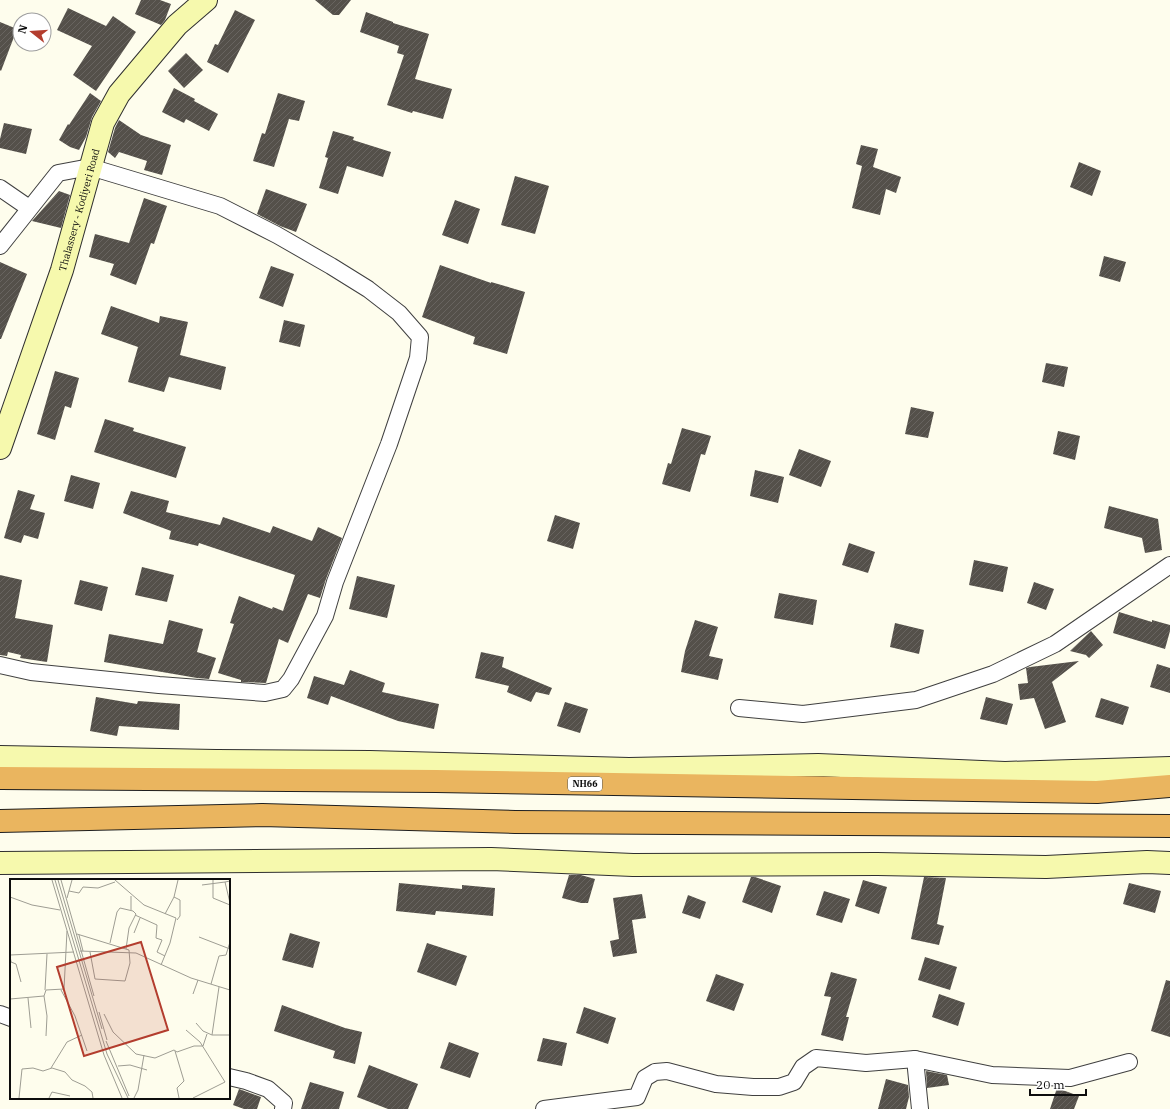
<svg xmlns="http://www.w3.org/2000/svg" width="1170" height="1109" font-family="'IBM Plex Serif',serif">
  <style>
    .building { fill: url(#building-hatch) }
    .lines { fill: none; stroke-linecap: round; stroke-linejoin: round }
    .street-casing { stroke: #404040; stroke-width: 18 }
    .secondary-casing { stroke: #2f2f2f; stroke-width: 24 }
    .highway-casing { stroke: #1e1e1e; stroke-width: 24 }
    .street { stroke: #fff; stroke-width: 16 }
    .secondary { stroke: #f6f9ad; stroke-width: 22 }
    .highway { stroke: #eab55f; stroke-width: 22 }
    .labels { text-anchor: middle; stroke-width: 4; stroke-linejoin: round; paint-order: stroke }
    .shield { fill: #fff; stroke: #565656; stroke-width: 1 }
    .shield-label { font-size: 9px; font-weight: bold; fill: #0d0d0d }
    .street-label { font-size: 10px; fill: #0d0d0d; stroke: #fff }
    .inset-road { fill: none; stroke: #9e9d93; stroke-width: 1 }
    .view { fill: #b33d2e; fill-opacity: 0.15; stroke: #b33d2e; stroke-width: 2 }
    .inset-edge { fill: none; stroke: #0d0d0d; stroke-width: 2 }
  </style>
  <defs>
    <pattern id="building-hatch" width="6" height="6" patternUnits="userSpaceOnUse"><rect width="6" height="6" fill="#54504a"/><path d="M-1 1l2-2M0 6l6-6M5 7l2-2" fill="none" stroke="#686460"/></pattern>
  </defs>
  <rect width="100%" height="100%" fill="#fefded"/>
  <g class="building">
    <path d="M 141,0 L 160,0 L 171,4 L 165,20 L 161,25 L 135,14 Z"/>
    <path d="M 315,0 L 351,0 L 339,15 L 333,15 Z"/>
    <path d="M 68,8 L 106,26 L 113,16 L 136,32 L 96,91 L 73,75 L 92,46 L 57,30 Z"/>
    <path d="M 235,10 L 255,20 L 228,73 L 207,62 L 215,44 L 218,45 Z"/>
    <path d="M 366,12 L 393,22 L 393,23 L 429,34 L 415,79 L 452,89 L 443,119 L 413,111 L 412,113 L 387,105 L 404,55 L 397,53 L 399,46 L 360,32 Z"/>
    <path d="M 0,22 L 17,29 L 1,71 L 0,70 Z"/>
    <path d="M 186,53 L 203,70 L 184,88 L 168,71 Z"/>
    <path d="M 174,88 L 195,99 L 194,101 L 218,114 L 209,131 L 186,119 L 184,123 L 162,112 Z"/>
    <path d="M 90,93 L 101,101 L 92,117 L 86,137 L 79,150 L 70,147 L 59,140 L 68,124 L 69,125 Z"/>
    <path d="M 278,93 L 305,101 L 299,121 L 289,119 L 274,167 L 253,161 L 262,133 L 265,134 Z"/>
    <path d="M 119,120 L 141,135 L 171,145 L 162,175 L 144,170 L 147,161 L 119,152 L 115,158 L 108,152 L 115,128 Z"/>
    <path d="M 4,123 L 32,129 L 26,154 L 0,148 L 0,139 Z"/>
    <path d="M 333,131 L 354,137 L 353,140 L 391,152 L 383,177 L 347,166 L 338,194 L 319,188 L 328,158 L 325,157 Z"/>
    <path d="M 861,145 L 878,149 L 873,167 L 901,177 L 896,193 L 886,189 L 880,215 L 852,208 L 862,166 L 856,164 Z"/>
    <path d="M 1079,162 L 1101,171 L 1092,196 L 1070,187 Z"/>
    <path d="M 515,176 L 549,186 L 535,234 L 501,225 Z"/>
    <path d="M 266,189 L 307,204 L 296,232 L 280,226 L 257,214 Z"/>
    <path d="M 59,191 L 70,195 L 61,228 L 32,221 Z"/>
    <path d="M 144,198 L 167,206 L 154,244 L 151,243 L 136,285 L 110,275 L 114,264 L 89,257 L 95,234 L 129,243 Z"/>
    <path d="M 455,200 L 480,209 L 468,244 L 442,235 Z"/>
    <path d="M 1104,256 L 1126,262 L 1120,282 L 1099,276 Z"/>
    <path d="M 0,262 L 27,274 L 1,339 L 0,339 Z"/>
    <path d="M 440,265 L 491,283 L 491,282 L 525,292 L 507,354 L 473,344 L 475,337 L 422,317 Z"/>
    <path d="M 271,266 L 294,274 L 283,307 L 259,298 Z"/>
    <path d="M 111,306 L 159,323 L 160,316 L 188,322 L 180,355 L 226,367 L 221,390 L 169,377 L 164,392 L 128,382 L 138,347 L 101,334 Z"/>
    <path d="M 284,320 L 305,325 L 300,347 L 279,342 Z"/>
    <path d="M 1046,363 L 1068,367 L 1064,387 L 1042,382 Z"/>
    <path d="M 55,371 L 79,378 L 71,408 L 65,406 L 55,440 L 37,434 Z"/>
    <path d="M 911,407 L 934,412 L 928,438 L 905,434 Z"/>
    <path d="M 105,419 L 134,428 L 133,431 L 186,447 L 176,478 L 94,452 Z"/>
    <path d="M 682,428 L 711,436 L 705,455 L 701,454 L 690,492 L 662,484 L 668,463 L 671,464 Z"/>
    <path d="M 1058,431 L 1080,436 L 1075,460 L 1053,454 Z"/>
    <path d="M 799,449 L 831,461 L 821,487 L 789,475 Z"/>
    <path d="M 755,470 L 784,477 L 778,503 L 750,496 Z"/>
    <path d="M 71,475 L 100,483 L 93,509 L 64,501 Z"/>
    <path d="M 18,490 L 35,495 L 30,509 L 45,513 L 38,539 L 24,535 L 21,543 L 4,538 Z"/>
    <path d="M 131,491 L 169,501 L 166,512 L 220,525 L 223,517 L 270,533 L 273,526 L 312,541 L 318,527 L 342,538 L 326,579 L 320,598 L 308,594 L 288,643 L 279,639 L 266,683 L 241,682 L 241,680 L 218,673 L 234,624 L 230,623 L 239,596 L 272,609 L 273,607 L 283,611 L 295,575 L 199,543 L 198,546 L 169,539 L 171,531 L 123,513 Z"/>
    <path d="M 1109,506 L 1158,519 L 1162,550 L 1145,553 L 1142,538 L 1104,528 Z"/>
    <path d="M 555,515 L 580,523 L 573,549 L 547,541 Z"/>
    <path d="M 849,543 L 875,552 L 868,573 L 842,565 Z"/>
    <path d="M 974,560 L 1008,567 L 1003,592 L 969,585 Z"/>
    <path d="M 142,567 L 174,575 L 167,602 L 135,595 Z"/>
    <path d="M 0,575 L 22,580 L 15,618 L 53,625 L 47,662 L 20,658 L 21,655 L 8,652 L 7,656 L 0,655 Z"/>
    <path d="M 357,576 L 395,585 L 387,618 L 349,609 Z"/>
    <path d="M 80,580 L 108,587 L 102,611 L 74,604 Z"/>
    <path d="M 1034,582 L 1054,589 L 1046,610 L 1027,603 Z"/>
    <path d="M 779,593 L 817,600 L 813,625 L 774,618 Z"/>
    <path d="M 1119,612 L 1152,622 L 1152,620 L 1170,625 L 1170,631 L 1165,649 L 1113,633 Z"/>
    <path d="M 169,620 L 203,629 L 197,652 L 216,658 L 209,679 L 197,678 L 104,662 L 109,634 L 163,644 Z"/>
    <path d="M 695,620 L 718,627 L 709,656 L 723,659 L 718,680 L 681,672 L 685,651 Z"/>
    <path d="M 895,623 L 924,630 L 919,654 L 890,647 Z"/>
    <path d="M 1091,631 L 1103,645 L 1089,658 L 1086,655 L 1070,651 Z"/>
    <path d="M 481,652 L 504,657 L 502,667 L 552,688 L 549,695 L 536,692 L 531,702 L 507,692 L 509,686 L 475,678 Z"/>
    <path d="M 1079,661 L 1052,682 L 1066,722 L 1045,729 L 1034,698 L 1020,700 L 1018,684 L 1028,683 L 1026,668 L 1030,667 Z"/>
    <path d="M 1157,664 L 1170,668 L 1170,693 L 1150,687 Z"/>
    <path d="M 350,670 L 385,683 L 382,692 L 439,704 L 434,729 L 398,721 L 331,696 L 328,705 L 307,698 L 314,676 L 344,685 Z"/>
    <path d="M 96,697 L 137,704 L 138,701 L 180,704 L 179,730 L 119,726 L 117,736 L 90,731 Z"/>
    <path d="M 986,697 L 1013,704 L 1007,725 L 980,719 Z"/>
    <path d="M 1101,698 L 1129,707 L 1123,725 L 1095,717 Z"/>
    <path d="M 565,702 L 588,709 L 580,733 L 557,726 Z"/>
    <path d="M 569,875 L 581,875 L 595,879 L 588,903 L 581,903 L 562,898 Z"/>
    <path d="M 751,877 L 755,877 L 781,886 L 772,913 L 742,902 Z"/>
    <path d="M 924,877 L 946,878 L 937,924 L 944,926 L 939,945 L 911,939 Z"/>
    <path d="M 863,880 L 887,887 L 879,914 L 855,906 Z"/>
    <path d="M 399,883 L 462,889 L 462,885 L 495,888 L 493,916 L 436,911 L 435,915 L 396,911 Z"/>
    <path d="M 1129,883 L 1161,891 L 1155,913 L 1123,904 Z"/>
    <path d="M 824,891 L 850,899 L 842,923 L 816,915 Z"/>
    <path d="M 642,894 L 646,918 L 632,920 L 637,953 L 613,957 L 610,941 L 619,939 L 613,898 Z"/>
    <path d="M 688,895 L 706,902 L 700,919 L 682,913 Z"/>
    <path d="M 290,933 L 320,942 L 313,968 L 282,960 Z"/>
    <path d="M 427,943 L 467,956 L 456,986 L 417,972 Z"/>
    <path d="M 925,957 L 957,967 L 950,990 L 918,980 Z"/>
    <path d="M 831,972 L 857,979 L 846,1017 L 849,1017 L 843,1041 L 821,1035 L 831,997 L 824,996 Z"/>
    <path d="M 716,974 L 744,984 L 734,1011 L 706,1001 Z"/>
    <path d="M 1166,980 L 1170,981 L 1170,1037 L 1151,1031 Z"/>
    <path d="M 939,994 L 965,1003 L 958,1026 L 932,1017 Z"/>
    <path d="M 282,1005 L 345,1028 L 362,1032 L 355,1064 L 333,1058 L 335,1051 L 274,1031 Z"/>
    <path d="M 584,1007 L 616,1018 L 608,1044 L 576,1033 Z"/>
    <path d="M 543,1038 L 567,1043 L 562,1066 L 537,1061 Z"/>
    <path d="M 449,1042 L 479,1053 L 470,1078 L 440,1068 Z"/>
    <path d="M 369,1065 L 418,1084 L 408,1109 L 388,1109 L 357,1097 Z"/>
    <path d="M 926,1071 L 947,1075 L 949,1085 L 927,1088 Z"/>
    <path d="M 886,1079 L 908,1085 L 909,1097 L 906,1109 L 878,1109 Z"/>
    <path d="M 310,1082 L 344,1092 L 339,1109 L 301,1109 Z"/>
    <path d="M 1057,1088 L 1079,1096 L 1074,1109 L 1050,1109 Z"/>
    <path d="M 239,1089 L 261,1097 L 257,1109 L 244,1109 L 233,1105 Z"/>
  </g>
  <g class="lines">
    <defs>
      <g id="street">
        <path d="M 0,188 L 29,208"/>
        <path d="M 0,246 L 58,173 L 90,167 L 220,206 L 277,235 L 331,266 L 368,289 L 399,313 L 420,337 L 418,358 L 389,444 L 335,582 L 325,616 L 291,679 L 283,689 L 265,693 L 159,685 L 31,672 L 0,665"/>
        <path d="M 739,708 L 803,714 L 916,700 L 993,674 L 1055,644 L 1170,565"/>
        <path d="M 0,1014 L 11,1018"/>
        <path d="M 915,1059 L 920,1109"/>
        <path d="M 229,1077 L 246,1081 L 268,1089 L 284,1103 L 283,1109"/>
        <path d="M 544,1109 L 637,1097 L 645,1078 L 655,1072 L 667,1071 L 716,1084 L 753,1087 L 779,1087 L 794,1082 L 803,1067 L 816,1058 L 866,1063 L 915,1059 L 992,1075 L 1070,1078 L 1129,1062"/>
      </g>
      <g id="secondary">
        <path id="s1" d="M 0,448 L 62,270 L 103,123 L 119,94 L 177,25 L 206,0"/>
        <path d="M 0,757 L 216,761 L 370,762 L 629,769 L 818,765 L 1005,773 L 1170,768"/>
        <path d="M 0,863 L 491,859 L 633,865 L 877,864 L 1046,867 L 1147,862 L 1170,863"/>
      </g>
      <g id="highway">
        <path d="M 0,778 L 436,781 L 1097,792 L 1170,786"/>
        <path d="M 0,821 L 262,815 L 515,822 L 1170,826"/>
      </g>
    </defs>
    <use href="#street" class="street-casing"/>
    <use href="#secondary" class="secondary-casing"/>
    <use href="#highway" class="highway-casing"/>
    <use href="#street" class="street"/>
    <use href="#secondary" class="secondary"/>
    <use href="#highway" class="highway"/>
  </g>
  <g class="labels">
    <rect class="shield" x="568" y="777" width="34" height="14" rx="3"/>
    <g class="shield-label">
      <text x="585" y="787">NH66</text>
    </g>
    <g class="street-label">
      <text dy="4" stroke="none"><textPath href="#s1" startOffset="251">Thalassery - Kodiyeri Road</textPath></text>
    </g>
  </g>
  <g transform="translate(10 879)">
    <rect width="220" height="220" fill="#fefded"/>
    <path class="inset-road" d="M 42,1 L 94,176 L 112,219M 45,1 L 97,175 L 118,219M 48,1 L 92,150M 51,1 L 84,117M 105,1 L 134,26 L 166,39 L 160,64 L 151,86M 203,1 L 203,19 L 220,26M 220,2 L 215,3 L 220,24M 192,6 L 215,3M 59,12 L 69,14 L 73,8 L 88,9 L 105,3M 0,18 L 22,26 L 50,31M 164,18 L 170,21 L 170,37 L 167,41M 57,19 L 62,1M 220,26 L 220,52M 121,31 L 121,17M 155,35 L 164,18 L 168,1M 125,36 L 147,46 L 146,59 L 152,61 L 147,73 L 155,77M 124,54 L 130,39M 67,55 L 119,71 L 120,84 L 115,102 L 85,100 L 80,73M 69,56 L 73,72M 189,58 L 220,70M 100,64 L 107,33 L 110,29 L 123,32 L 126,35 L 119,49 L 116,70M 70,72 L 126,74 L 181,99 L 220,111M 0,76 L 1,83 L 6,85 L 11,103M 0,76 L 64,73M 201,105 L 209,77 L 216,76 L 220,63M 35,111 L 37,75M 51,111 L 65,137 L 77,172M 183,115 L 188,101M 34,117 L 37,137 L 36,157M 18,119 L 21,149M 0,120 L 34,117 L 36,111 L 54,110 L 57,52M 89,133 L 97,161M 94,135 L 103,153 L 126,175 L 145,179 L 164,171 L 167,173 L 184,167 L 193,167M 186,144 L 193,152 L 202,156 L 209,108M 176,151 L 190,163 L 215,203 L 183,219M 202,156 L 220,156M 96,162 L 119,217M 193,167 L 197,155M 165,172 L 174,202 L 167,209 L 169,219M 108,187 L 120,186 L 137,191M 41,189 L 57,163 L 72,156M 9,219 L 12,190 L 23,189 L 33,192 L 42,189 L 55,193 L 62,201 L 75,207 L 82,213 L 83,219M 39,219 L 42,213 L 60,217M 124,219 L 128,211 L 134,176"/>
    <path class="view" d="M 131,63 L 158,151 L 74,177 L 47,88 Z"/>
    <rect width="220" height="220" class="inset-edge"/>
  </g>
  <g transform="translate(32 32) rotate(287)"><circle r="19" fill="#ffffff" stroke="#9e9e9e"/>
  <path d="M0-3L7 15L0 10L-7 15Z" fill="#b33d2e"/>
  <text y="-6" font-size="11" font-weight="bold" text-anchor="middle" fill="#0d0d0d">N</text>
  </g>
  <path d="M1030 1089v6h56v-6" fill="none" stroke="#0d0d0d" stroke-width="2"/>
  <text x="1036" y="1089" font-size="12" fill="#0d0d0d" stroke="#ffffff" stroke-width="3" paint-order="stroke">20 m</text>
</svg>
